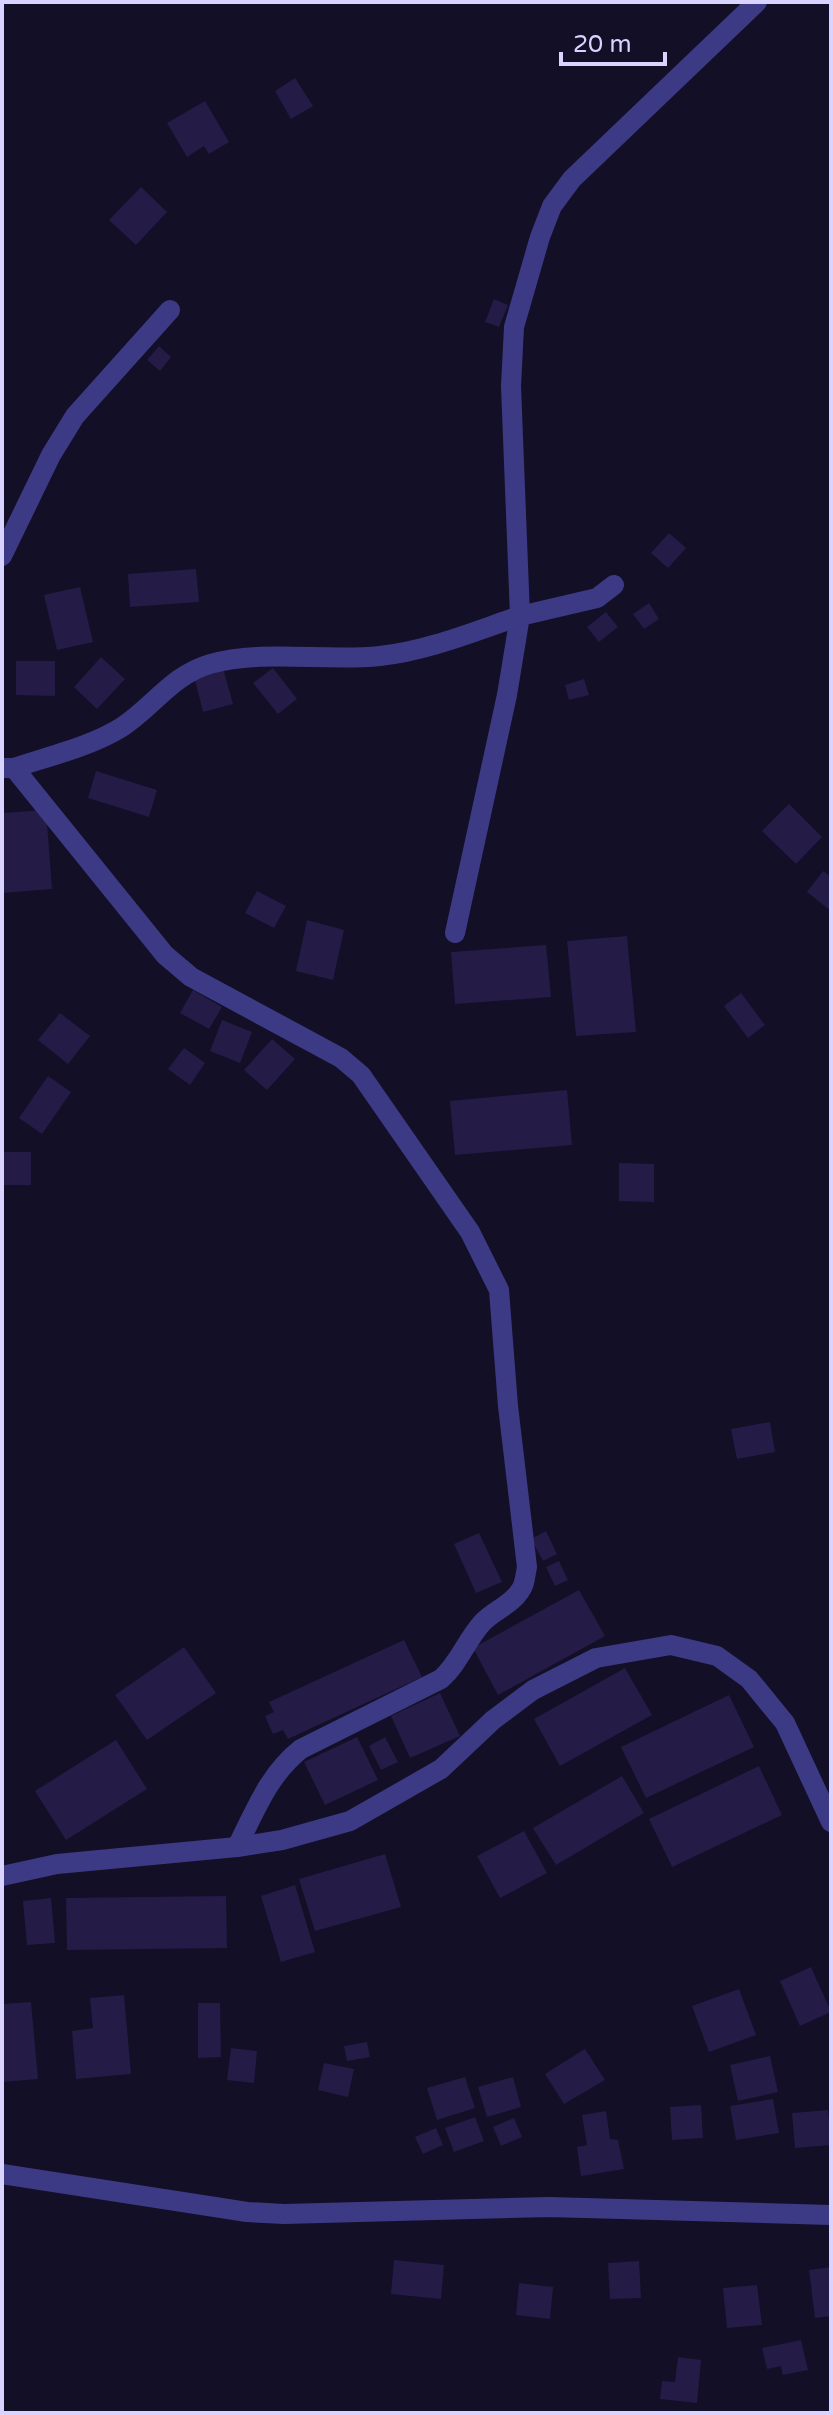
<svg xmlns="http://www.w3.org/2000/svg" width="833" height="2415" font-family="'Varela Round',sans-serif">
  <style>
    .building { fill: #241b47 }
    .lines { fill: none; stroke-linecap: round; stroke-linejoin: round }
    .minor { stroke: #3d3a85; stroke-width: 20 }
  </style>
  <rect width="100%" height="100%" fill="#130f26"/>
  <g class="building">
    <path d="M 295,78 L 313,106 L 291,119 L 275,91 Z"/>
    <path d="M 205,101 L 229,142 L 209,154 L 204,146 L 187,157 L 167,123 Z"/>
    <path d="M 141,187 L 167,212 L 136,245 L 109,220 Z"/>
    <path d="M 494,299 L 508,305 L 499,327 L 485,322 Z"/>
    <path d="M 159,346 L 171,357 L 160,371 L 147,360 Z"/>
    <path d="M 669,533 L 686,548 L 668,568 L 651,553 Z"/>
    <path d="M 196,569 L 199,602 L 130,607 L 128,574 Z"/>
    <path d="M 80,587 L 93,642 L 57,650 L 44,595 Z"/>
    <path d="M 649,603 L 659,619 L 644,629 L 633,614 Z"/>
    <path d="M 606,612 L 618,627 L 599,642 L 587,627 Z"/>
    <path d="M 101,657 L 125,679 L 97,709 L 74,687 Z"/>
    <path d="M 16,661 L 55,661 L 55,696 L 16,695 Z"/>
    <path d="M 223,668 L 233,704 L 203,712 L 194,676 Z"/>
    <path d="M 273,668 L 297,699 L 278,714 L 253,683 Z"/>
    <path d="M 584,679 L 589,695 L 569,700 L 565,685 Z"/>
    <path d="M 96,771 L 157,790 L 149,817 L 88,798 Z"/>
    <path d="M 789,804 L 822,837 L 796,864 L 762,831 Z"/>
    <path d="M 46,810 L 52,889 L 2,893 L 2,813 Z"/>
    <path d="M 823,871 L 831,877 L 831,911 L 807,892 Z"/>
    <path d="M 257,891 L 286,906 L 274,928 L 245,913 Z"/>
    <path d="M 307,920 L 344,930 L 333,980 L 296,971 Z"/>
    <path d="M 627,936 L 636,1032 L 576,1036 L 567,941 Z"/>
    <path d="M 546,945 L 551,997 L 455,1004 L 451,952 Z"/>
    <path d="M 193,990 L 222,1007 L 209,1029 L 180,1013 Z"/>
    <path d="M 741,993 L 765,1025 L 748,1038 L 724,1006 Z"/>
    <path d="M 60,1013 L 90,1036 L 68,1064 L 38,1040 Z"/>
    <path d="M 222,1020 L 252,1032 L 240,1063 L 210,1051 Z"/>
    <path d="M 272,1039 L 295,1059 L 267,1090 L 244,1070 Z"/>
    <path d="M 184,1048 L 205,1063 L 190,1085 L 168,1069 Z"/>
    <path d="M 48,1076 L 71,1092 L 42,1134 L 19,1118 Z"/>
    <path d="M 567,1090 L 572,1145 L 455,1155 L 450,1101 Z"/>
    <rect x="2" y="1152" width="29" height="33"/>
    <path d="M 619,1163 L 654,1164 L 654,1202 L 619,1201 Z"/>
    <path d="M 770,1422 L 775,1452 L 737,1459 L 731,1429 Z"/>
    <path d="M 546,1531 L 557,1554 L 543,1561 L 531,1539 Z"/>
    <path d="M 479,1533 L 502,1582 L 476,1593 L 454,1544 Z"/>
    <path d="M 559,1561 L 568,1580 L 555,1586 L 546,1567 Z"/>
    <path d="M 579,1590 L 605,1636 L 498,1695 L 473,1648 Z"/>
    <path d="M 404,1640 L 422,1677 L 288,1739 L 283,1730 L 273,1734 L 265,1716 L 274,1712 L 269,1702 Z"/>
    <path d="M 184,1647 L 216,1693 L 147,1740 L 115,1695 Z"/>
    <path d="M 625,1668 L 652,1715 L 560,1766 L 534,1719 Z"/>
    <path d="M 440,1693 L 460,1736 L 410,1758 L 391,1716 Z"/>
    <path d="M 729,1695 L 754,1747 L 646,1798 L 621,1747 Z"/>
    <path d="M 357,1737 L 378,1780 L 325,1805 L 304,1762 Z"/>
    <path d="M 385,1737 L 398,1762 L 381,1770 L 369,1746 Z"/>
    <path d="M 116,1740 L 147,1789 L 66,1840 L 35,1791 Z"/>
    <path d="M 759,1766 L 782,1815 L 672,1867 L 649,1819 Z"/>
    <path d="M 622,1776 L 644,1813 L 556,1865 L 533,1828 Z"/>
    <path d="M 524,1831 L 547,1873 L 500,1898 L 477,1856 Z"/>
    <path d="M 385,1854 L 401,1907 L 315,1931 L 299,1879 Z"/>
    <path d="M 295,1885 L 315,1952 L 281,1962 L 261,1896 Z"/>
    <path d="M 226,1896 L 227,1948 L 67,1950 L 66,1898 Z"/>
    <path d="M 51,1898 L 55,1943 L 27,1945 L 23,1901 Z"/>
    <path d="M 811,1967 L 831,2012 L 800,2026 L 780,1981 Z"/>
    <path d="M 739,1989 L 756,2035 L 709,2052 L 692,2006 Z"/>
    <path d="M 124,1995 L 131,2074 L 76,2079 L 72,2031 L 93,2028 L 90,1998 Z"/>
    <path d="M 31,2002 L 38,2079 L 2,2082 L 2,2004 Z"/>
    <path d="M 198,2003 L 220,2003 L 221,2057 L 198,2058 Z"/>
    <path d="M 367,2042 L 370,2057 L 347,2061 L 344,2046 Z"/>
    <path d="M 231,2048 L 257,2051 L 254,2083 L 227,2080 Z"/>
    <path d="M 585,2049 L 605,2080 L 564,2104 L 545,2074 Z"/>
    <path d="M 770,2056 L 778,2092 L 738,2101 L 730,2065 Z"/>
    <path d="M 324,2063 L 354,2069 L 348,2097 L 318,2090 Z"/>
    <path d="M 465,2077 L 475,2108 L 437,2120 L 427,2088 Z"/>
    <path d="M 513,2077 L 521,2107 L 487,2117 L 478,2087 Z"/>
    <path d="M 773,2099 L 779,2133 L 736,2140 L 730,2106 Z"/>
    <path d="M 701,2105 L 703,2138 L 672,2140 L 670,2107 Z"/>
    <path d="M 828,2110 L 831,2145 L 795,2148 L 792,2113 Z"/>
    <path d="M 606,2111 L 610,2139 L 618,2140 L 624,2169 L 581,2176 L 577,2147 L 587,2145 L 582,2115 Z"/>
    <path d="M 475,2117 L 484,2141 L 454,2152 L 445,2128 Z"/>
    <path d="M 514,2118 L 522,2137 L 501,2146 L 493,2127 Z"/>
    <path d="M 436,2128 L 443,2145 L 423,2154 L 415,2137 Z"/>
    <path d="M 394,2260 L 444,2265 L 441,2299 L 391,2294 Z"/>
    <path d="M 639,2261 L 641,2298 L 610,2299 L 608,2263 Z"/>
    <path d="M 831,2267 L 831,2316 L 815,2318 L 809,2270 Z"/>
    <path d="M 519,2283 L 553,2287 L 550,2319 L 516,2315 Z"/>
    <path d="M 757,2285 L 762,2325 L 727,2328 L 723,2288 Z"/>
    <path d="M 801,2340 L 808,2370 L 783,2375 L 781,2366 L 767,2369 L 762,2348 Z"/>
    <path d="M 678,2357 L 701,2360 L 697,2403 L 660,2399 L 662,2381 L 675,2382 Z"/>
  </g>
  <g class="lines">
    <g class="minor">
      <path d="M 2,556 L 51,455 L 75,416 L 170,310"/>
      <path d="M 3,768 L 14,768 C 49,756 90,747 122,727 C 153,707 172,675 210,664 C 265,649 324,662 380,656 C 428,651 475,631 520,616 L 511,386 L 514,327 L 540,237 L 552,206 L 572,179 L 757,2"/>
      <path d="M 14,768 L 165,955 L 191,977 L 341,1058 L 361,1075 L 470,1232 L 499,1290 L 508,1406 L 527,1567 C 525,1576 525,1585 520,1591 C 511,1605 493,1611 482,1623 C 466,1641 459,1663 441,1679 L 301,1749 C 269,1774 255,1811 237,1847"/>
      <path d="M 455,933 L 507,695 L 520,616 L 597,598 L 614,585"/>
      <path d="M 2,1876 L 57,1864 L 237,1847 L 282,1840 L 350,1821 L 441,1769 L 493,1720 L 533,1690 L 596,1658 L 671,1645 L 717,1656 L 749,1679 L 785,1723 L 831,1822"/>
      <path d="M 2,2174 L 247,2212 L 284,2214 L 549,2207 L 831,2215"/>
    </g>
  </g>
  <rect width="833" height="2415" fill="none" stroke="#d9d4ff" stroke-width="8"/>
  <path d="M561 52v12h104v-12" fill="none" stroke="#d9d4ff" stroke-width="4"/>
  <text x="573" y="52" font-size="24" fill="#d9d4ff" stroke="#130f26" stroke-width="6" paint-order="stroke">20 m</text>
</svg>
